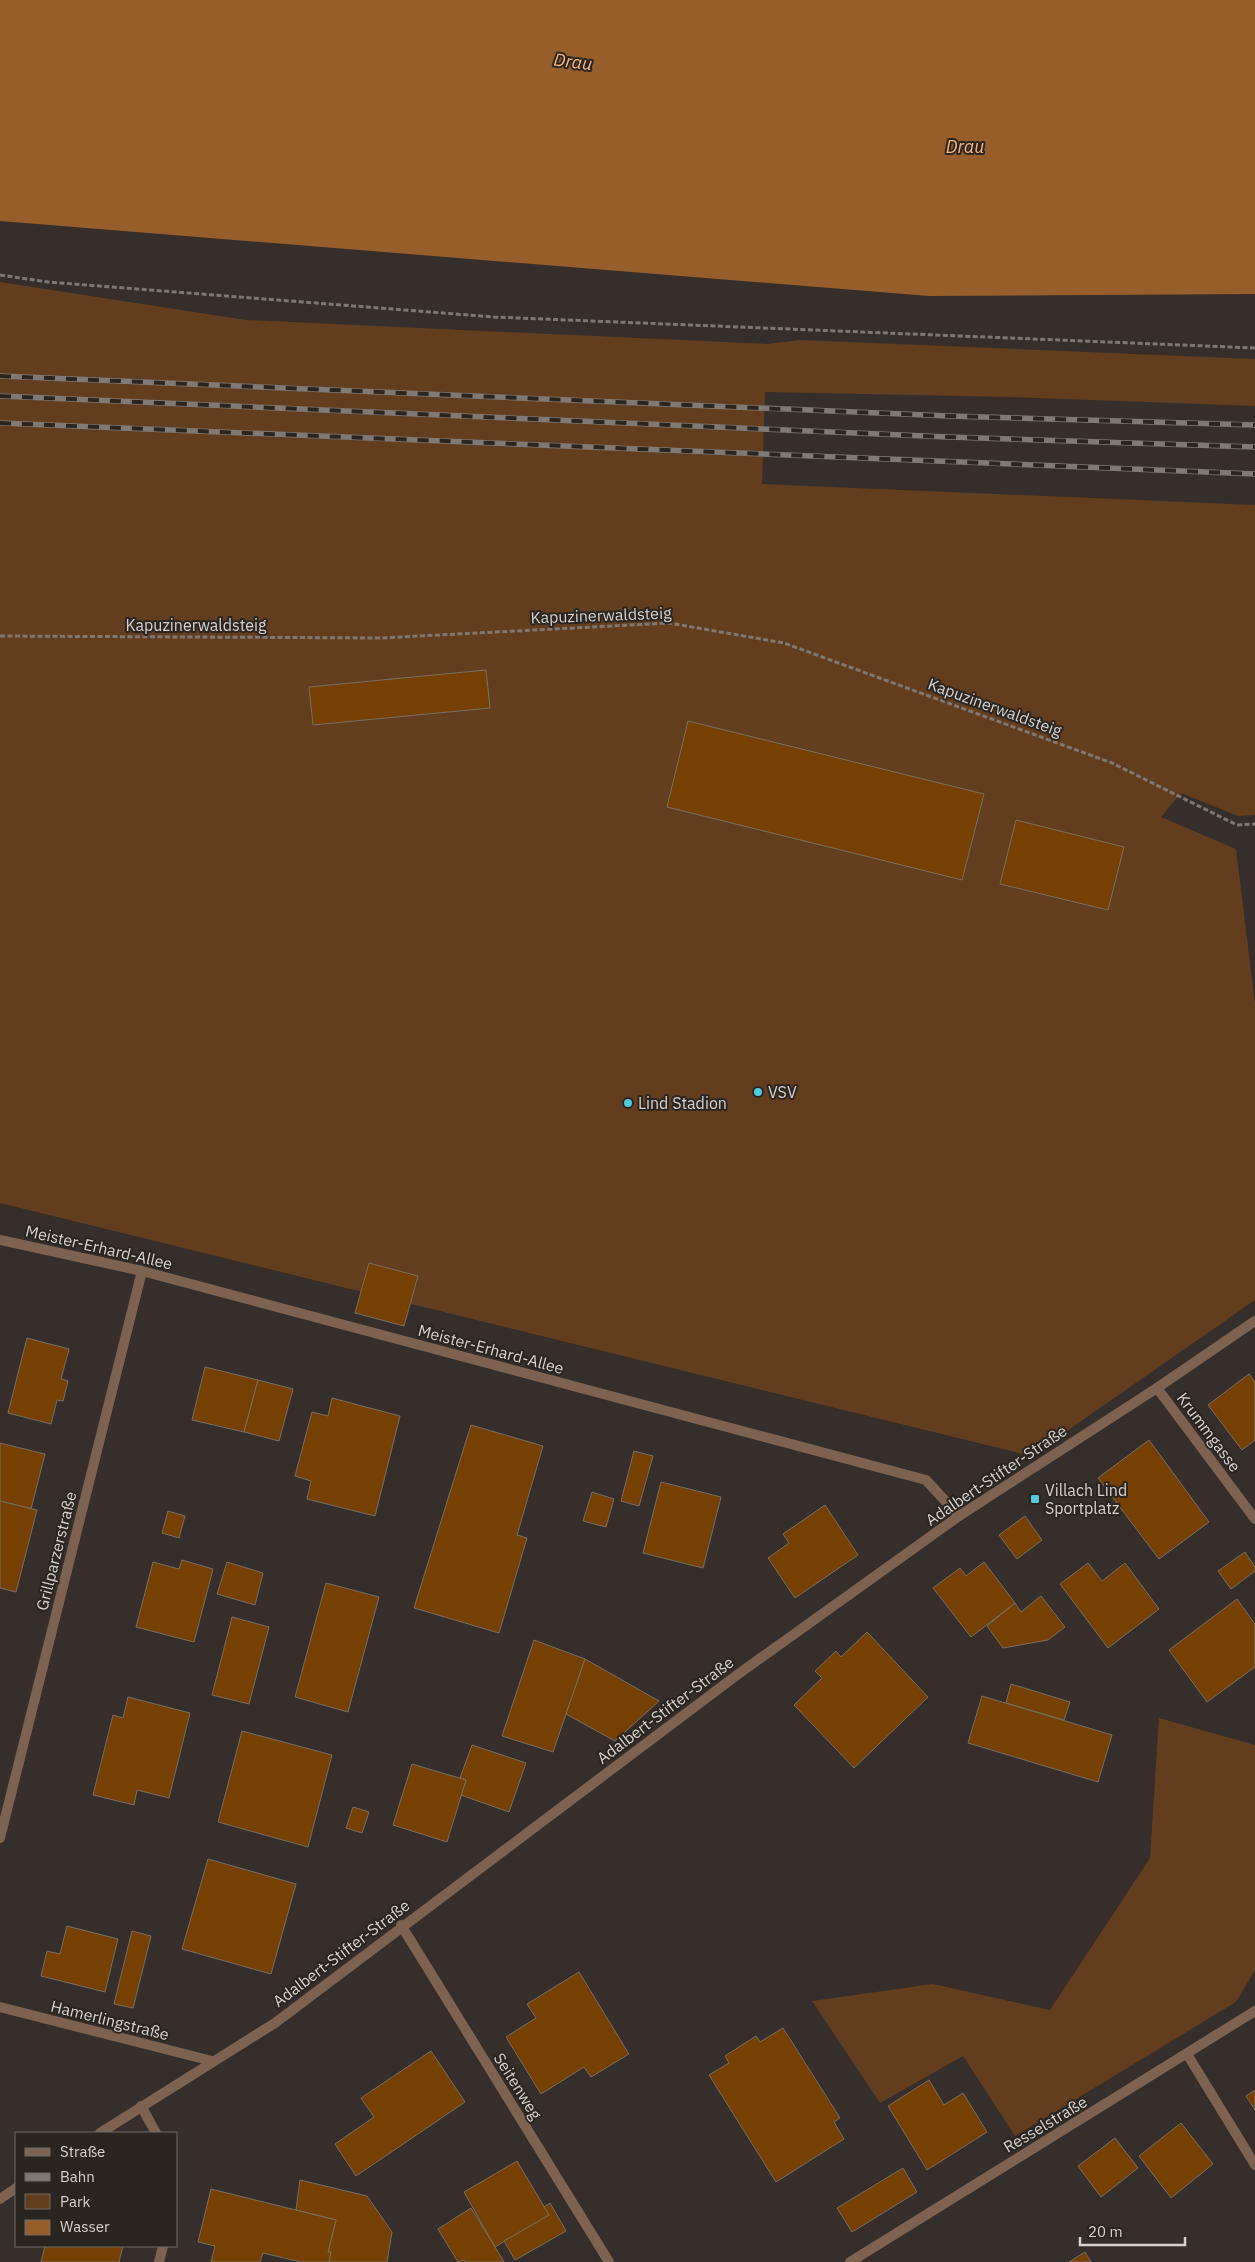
<svg xmlns="http://www.w3.org/2000/svg" width="1255" height="2262" font-family="'IBM Plex Sans',sans-serif">
  <style>
    .green { fill: #623e1e }
    .water { fill: #975e2b }
    .building { fill: #764002; stroke: #766f69 }
    .lines { fill: none; stroke-linecap: round; stroke-linejoin: round }
    .path { stroke: #7e7875; stroke-width: 3; stroke-dasharray: 5 2.5; stroke-linecap: butt }
    .minor { stroke: #7d634f; stroke-width: 10 }
    .rail-casing { stroke: #807a76; stroke-width: 5.5 }
    .rail { stroke: #2b2520; stroke-width: 4; stroke-dasharray: 11; stroke-linecap: butt }
    .poi-dot { fill: #54cadd; stroke: #2b2520; stroke-width: 2 }
    .labels { text-anchor: middle; stroke-width: 4; stroke-linejoin: round; paint-order: stroke }
    .street-label { font-size: 16px; fill: #d8d3d0; stroke: #2b2520 }
    .poi-label { font-size: 16px; fill: #d8d3d0; stroke: #2b2520; text-anchor: start }
    .water-label { font-size: 18px; font-style: italic; fill: #f9b781; stroke: #2b2520 }
  </style>
  <rect width="100%" height="100%" fill="#352e2a"/>
  <g class="green">
    <path d="M 0,282 L 246,320 L 767,344 L 800,340 L 1255,359 L 1255,406 L 1010,397 L 765,392 L 762,484 L 1255,505 L 1255,815 L 1238,816 L 1181,793 L 1161,817 L 1236,849 L 1255,1003 L 1255,1300 L 1031,1456 L 0,1203 Z"/>
    <path d="M 1159,1718 L 1255,1745 L 1255,1970 L 1236,2002 L 1015,2136 L 963,2056 L 880,2103 L 812,2001 L 933,1984 L 1050,2010 L 1150,1858 Z"/>
  </g>
  <path class="water" d="M 0,0 L 1255,0 L 1255,294 L 929,296 L 0,221 Z"/>
  <g class="building">
    <path d="M 486,670 L 490,708 L 313,725 L 309,687 Z"/>
    <path d="M 688,721 L 984,794 L 962,880 L 667,807 Z"/>
    <path d="M 1016,820 L 1124,847 L 1108,910 L 1000,884 Z"/>
    <path d="M 369,1263 L 418,1276 L 404,1326 L 355,1313 Z"/>
    <path d="M 27,1338 L 69,1349 L 61,1379 L 68,1381 L 63,1401 L 57,1400 L 51,1424 L 8,1413 Z"/>
    <path d="M 205,1367 L 258,1380 L 244,1432 L 192,1420 Z"/>
    <path d="M 1249,1374 L 1255,1382 L 1255,1440 L 1242,1450 L 1208,1405 Z"/>
    <path d="M 258,1380 L 293,1389 L 279,1441 L 244,1432 Z"/>
    <path d="M 332,1398 L 400,1416 L 375,1516 L 307,1499 L 311,1481 L 295,1476 L 312,1412 L 328,1416 Z"/>
    <path d="M 471,1425 L 543,1446 L 517,1535 L 527,1538 L 499,1633 L 414,1608 Z"/>
    <path d="M 1149,1440 L 1209,1522 L 1159,1559 L 1098,1478 Z"/>
    <path d="M 0,1443 L 45,1454 L 31,1509 L 0,1501 Z"/>
    <path d="M 634,1451 L 653,1456 L 639,1506 L 621,1501 Z"/>
    <path d="M 661,1482 L 721,1497 L 703,1568 L 643,1553 Z"/>
    <path d="M 592,1492 L 614,1499 L 606,1527 L 583,1521 Z"/>
    <path d="M 0,1501 L 37,1510 L 16,1592 L 0,1588 Z"/>
    <path d="M 825,1505 L 858,1555 L 795,1598 L 768,1558 L 789,1543 L 783,1534 Z"/>
    <path d="M 168,1511 L 185,1516 L 179,1538 L 162,1533 Z"/>
    <path d="M 1025,1516 L 1042,1540 L 1017,1559 L 999,1535 Z"/>
    <path d="M 1245,1552 L 1255,1567 L 1255,1571 L 1231,1589 L 1218,1571 Z"/>
    <path d="M 182,1560 L 213,1569 L 194,1642 L 136,1627 L 153,1562 L 179,1569 Z"/>
    <path d="M 227,1562 L 263,1573 L 255,1605 L 217,1594 Z"/>
    <path d="M 984,1562 L 1015,1603 L 971,1637 L 933,1588 L 960,1568 L 966,1576 Z"/>
    <path d="M 1088,1563 L 1102,1581 L 1125,1563 L 1159,1609 L 1108,1648 L 1060,1584 Z"/>
    <path d="M 326,1583 L 379,1597 L 348,1712 L 295,1697 Z"/>
    <path d="M 1041,1596 L 1065,1627 L 1048,1640 L 1003,1648 L 987,1626 L 1015,1603 L 1021,1612 Z"/>
    <path d="M 1237,1599 L 1255,1624 L 1255,1667 L 1207,1702 L 1169,1650 Z"/>
    <path d="M 232,1617 L 269,1627 L 249,1704 L 212,1695 Z"/>
    <path d="M 867,1632 L 928,1697 L 854,1768 L 794,1705 L 822,1678 L 815,1671 L 836,1651 L 841,1657 Z"/>
    <path d="M 534,1640 L 585,1659 L 553,1752 L 502,1736 Z"/>
    <path d="M 585,1659 L 659,1701 L 615,1741 L 566,1714 Z"/>
    <path d="M 1011,1684 L 1070,1702 L 1064,1720 L 1006,1703 Z"/>
    <path d="M 982,1696 L 1112,1735 L 1098,1782 L 968,1743 Z"/>
    <path d="M 128,1697 L 190,1713 L 169,1798 L 137,1790 L 134,1805 L 93,1795 L 113,1715 L 123,1718 Z"/>
    <path d="M 242,1731 L 332,1755 L 308,1847 L 218,1822 Z"/>
    <path d="M 472,1745 L 526,1763 L 509,1812 L 461,1795 L 466,1780 L 460,1778 Z"/>
    <path d="M 412,1764 L 466,1780 L 447,1842 L 393,1825 Z"/>
    <path d="M 353,1807 L 369,1812 L 362,1833 L 346,1828 Z"/>
    <path d="M 208,1859 L 296,1884 L 271,1974 L 182,1949 Z"/>
    <path d="M 67,1926 L 118,1939 L 105,1992 L 41,1976 L 47,1951 L 60,1954 Z"/>
    <path d="M 132,1931 L 151,1936 L 133,2008 L 114,2004 Z"/>
    <path d="M 579,1972 L 629,2054 L 591,2077 L 584,2067 L 541,2094 L 506,2037 L 536,2018 L 527,2004 Z"/>
    <path d="M 783,2028 L 840,2118 L 834,2122 L 844,2139 L 776,2182 L 709,2075 L 729,2063 L 725,2056 L 756,2036 L 760,2042 Z"/>
    <path d="M 431,2051 L 465,2102 L 356,2176 L 335,2144 L 374,2117 L 361,2098 Z"/>
    <path d="M 929,2080 L 944,2105 L 963,2093 L 987,2132 L 927,2170 L 888,2106 Z"/>
    <path d="M 1255,2090 L 1255,2110 L 1246,2096 Z"/>
    <path d="M 1181,2123 L 1213,2164 L 1171,2198 L 1139,2156 Z"/>
    <path d="M 1115,2138 L 1138,2168 L 1101,2197 L 1078,2166 Z"/>
    <path d="M 517,2161 L 549,2215 L 495,2247 L 464,2192 Z"/>
    <path d="M 903,2168 L 917,2192 L 852,2232 L 837,2208 Z"/>
    <path d="M 300,2180 L 367,2196 L 392,2232 L 387,2262 L 329,2262 L 331,2252 L 328,2252 L 336,2220 L 296,2210 Z"/>
    <path d="M 211,2189 L 336,2220 L 328,2252 L 331,2252 L 329,2262 L 301,2262 L 263,2253 L 260,2262 L 211,2262 L 215,2246 L 198,2242 Z"/>
    <path d="M 550,2203 L 566,2231 L 515,2260 L 504,2241 L 549,2215 L 544,2207 Z"/>
    <path d="M 471,2208 L 495,2247 L 504,2262 L 465,2262 L 464,2260 L 458,2262 L 438,2229 Z"/>
    <path d="M 45,2246 L 123,2246 L 119,2262 L 41,2262 Z"/>
    <path d="M 1085,2252 L 1091,2262 L 1069,2262 Z"/>
  </g>
  <g class="lines">
    <g class="path">
      <path d="M 0,275 L 48,282 L 494,317 L 1255,348"/>
      <path d="M 0,636 L 381,638 L 669,623 L 784,643 L 1112,763 L 1237,825 L 1255,824"/>
    </g>
    <g class="minor">
      <path d="M 0,1240 L 142,1271 L 926,1480 L 959,1516"/>
      <path d="M 1157,1388 L 1255,1519"/>
      <path d="M 0,1838 L 142,1271"/>
      <path d="M 401,1925 L 609,2262"/>
      <path d="M 0,2007 L 212,2061"/>
      <path d="M 1187,2054 L 1255,2165"/>
      <path d="M 141,2106 L 156,2133"/>
      <path d="M 100,2133 L 275,2023 L 737,1675 L 959,1516 L 1157,1388 L 1255,1321"/>
      <path d="M 0,2199 L 16,2188"/>
      <path d="M 159,2262 L 163,2246"/>
      <path d="M 850,2262 L 1255,2011"/>
    </g>
    <defs>
      <g id="rail">
        <path d="M 0,376 L 949,416 L 1255,425"/>
        <path d="M 0,396 L 948,437 L 1255,447"/>
        <path d="M 0,423 L 1255,474"/>
      </g>
    </defs>
    <use href="#rail" class="rail-casing"/>
    <use href="#rail" class="rail"/>
  </g>
  <g class="poi-dot">
    <circle cx="758" cy="1092" r="5"/>
    <circle cx="628" cy="1103" r="5"/>
    <rect x="1030" y="1494" width="10" height="10" rx="2.5"/>
  </g>
  <g class="labels">
    <g class="street-label">
      <text transform="translate(601 615) rotate(-2)" y="6">Kapuzinerwaldsteig</text>
      <text x="196" y="631">Kapuzinerwaldsteig</text>
      <text transform="translate(995 707) rotate(20)" y="6">Kapuzinerwaldsteig</text>
      <text transform="translate(99 1247) rotate(13)" y="6">Meister-Erhard-Allee</text>
      <text transform="translate(491 1349) rotate(15)" y="6">Meister-Erhard-Allee</text>
      <text transform="translate(1209 1432) rotate(53)" y="6">Krummgasse</text>
      <text transform="translate(996 1475) rotate(-34)" y="6">Adalbert-Stifter-Straße</text>
      <text transform="translate(56 1551) rotate(-76)" y="6">Grillparzerstraße</text>
      <text transform="translate(665 1710) rotate(-37)" y="6">Adalbert-Stifter-Straße</text>
      <text transform="translate(341 1953) rotate(-37)" y="6">Adalbert-Stifter-Straße</text>
      <text transform="translate(110 2020) rotate(14)" y="6">Hamerlingstraße</text>
      <text transform="translate(518 2086) rotate(58)" y="6">Seitenweg</text>
      <text transform="translate(1045 2124) rotate(-31)" y="6">Resselstraße</text>
    </g>
    <g class="poi-label">
      <text x="768" y="1098">VSV</text>
      <text x="638" y="1109">Lind Stadion</text>
      <text x="1045" y="1496">Villach Lind<tspan x="1045" dy="18">Sportplatz</tspan></text>
    </g>
    <g class="water-label">
      <text transform="translate(573 62) rotate(7)" y="6">Drau</text>
      <text x="965" y="153">Drau</text>
    </g>
  </g>
  <rect x="15" y="2132" width="162" height="115" fill="#2b2520" stroke="#706b66"/>
  <rect x="25" y="2148" width="25" height="8" fill="#7d634f" stroke="#706b66"/>
  <text x="60" y="2157" font-size="15" fill="#d8d3d0">Straße</text>
  <rect x="25" y="2173" width="25" height="8" fill="#807a76" stroke="#706b66"/>
  <text x="60" y="2182" font-size="15" fill="#d8d3d0">Bahn</text>
  <rect x="25" y="2194" width="25" height="15" fill="#623e1e" stroke="#706b66"/>
  <text x="60" y="2207" font-size="15" fill="#d8d3d0">Park</text>
  <rect x="25" y="2220" width="25" height="15" fill="#975e2b" stroke="#706b66"/>
  <text x="60" y="2232" font-size="15" fill="#d8d3d0">Wasser</text>
  <path d="M1080 2237v8h105v-8" fill="none" stroke="#d8d3d0" stroke-width="2.5"/>
  <text x="1088" y="2237" font-size="15" fill="#d8d3d0" stroke="#2b2520" stroke-width="4" paint-order="stroke">20 m</text>
</svg>
